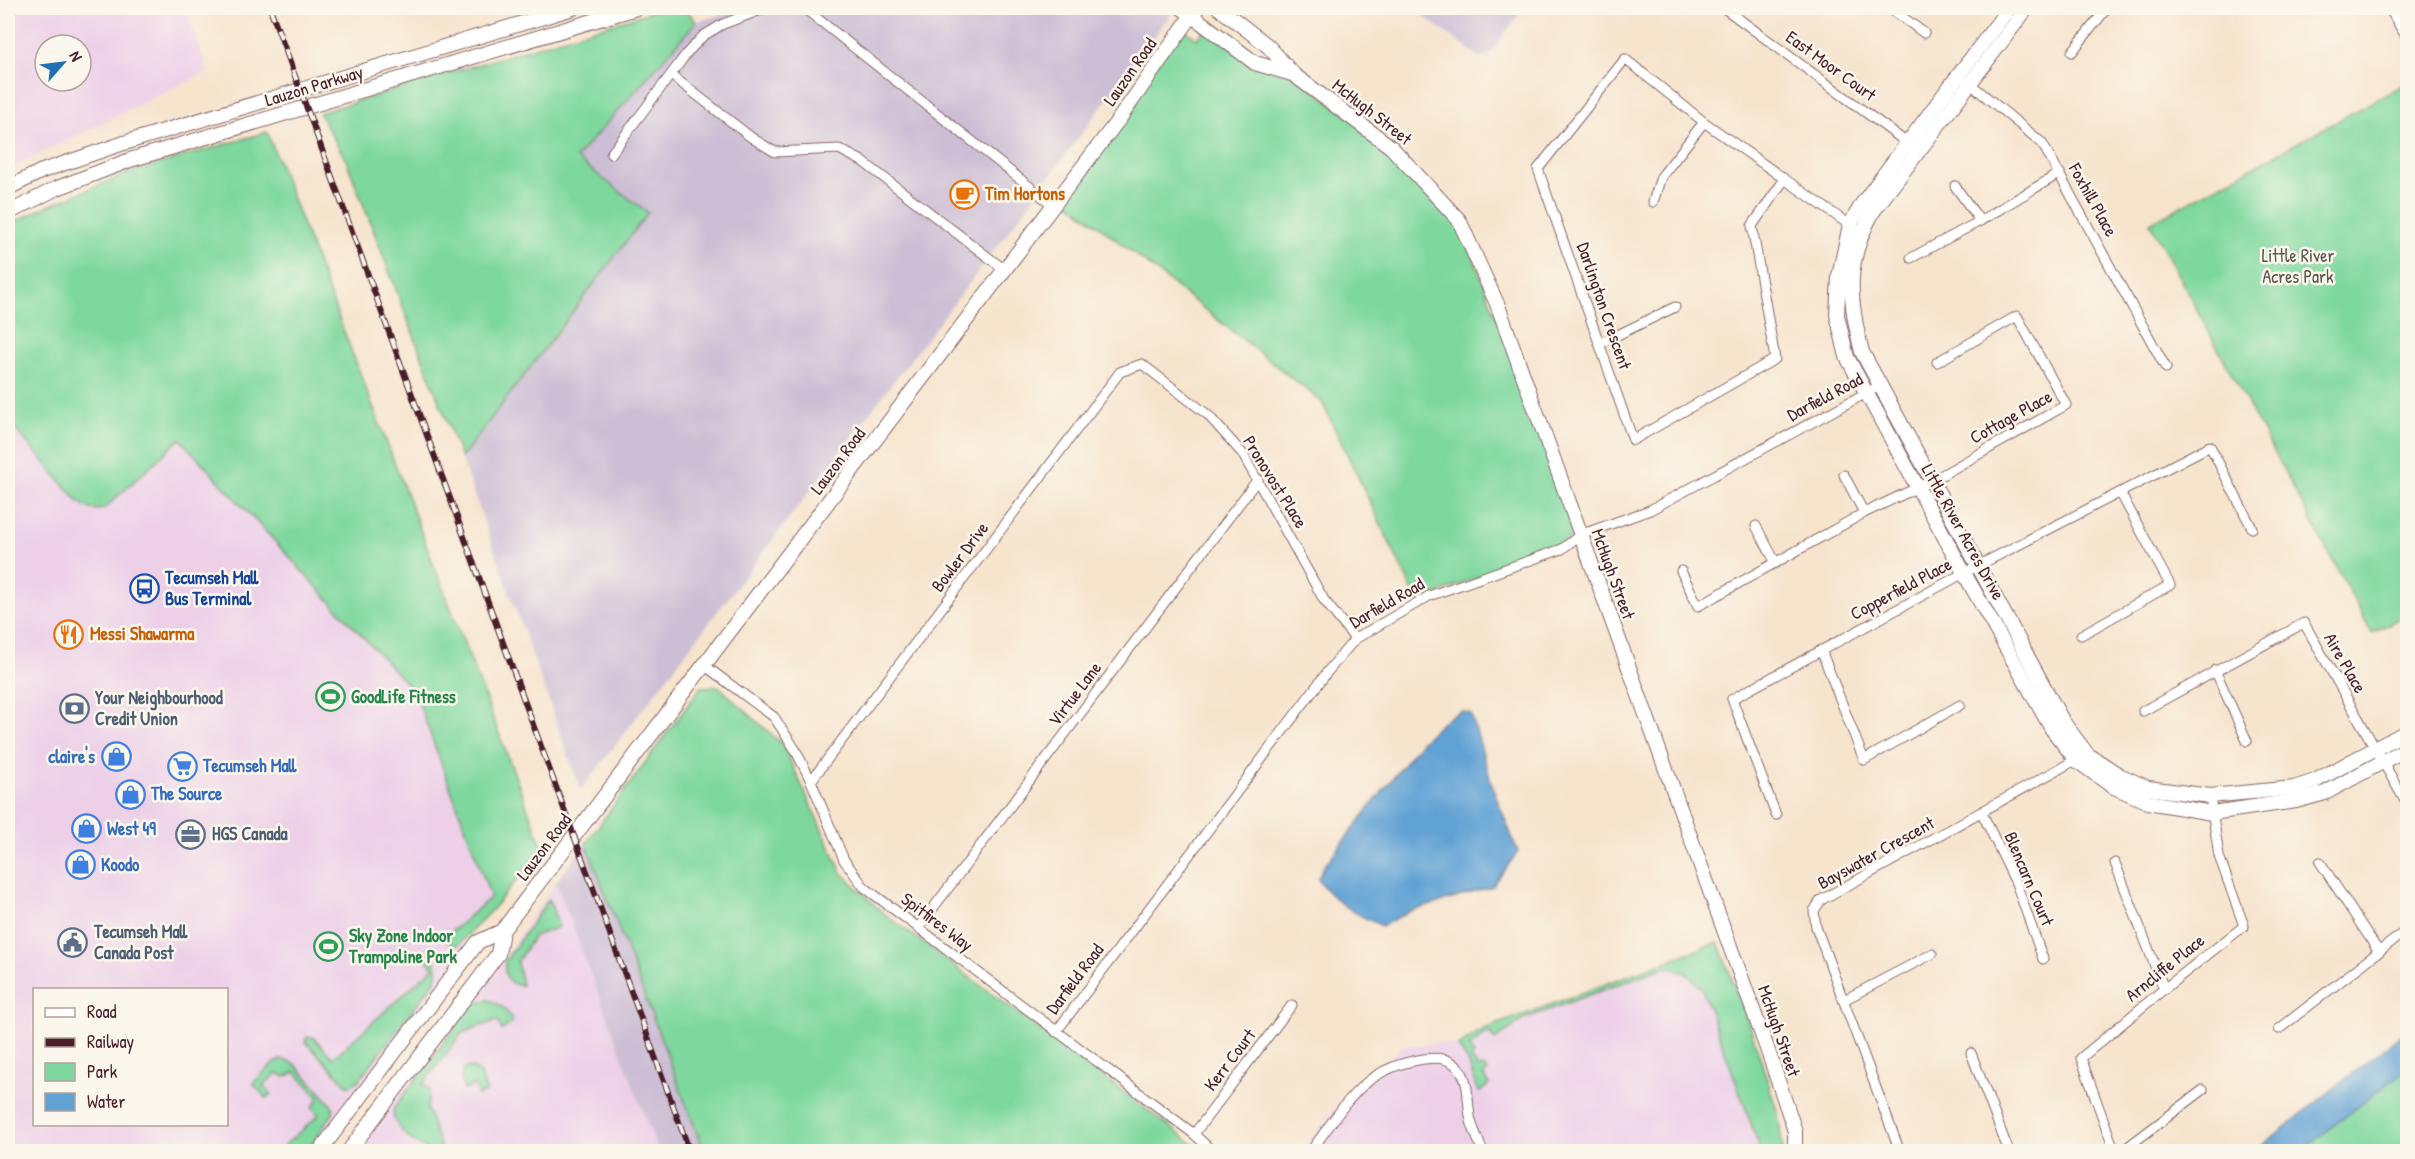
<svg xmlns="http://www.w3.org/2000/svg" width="2415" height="1159" font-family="'Patrick Hand',sans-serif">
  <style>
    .built { fill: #edd0e8; fill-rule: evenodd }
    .industrial { fill: #ccbed4 }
    .green { fill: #7ed89e; stroke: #647c64; stroke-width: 1.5 }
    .water { fill: #61a2d4; stroke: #566080; stroke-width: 1.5 }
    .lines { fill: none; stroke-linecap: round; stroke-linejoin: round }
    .street-casing { stroke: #866464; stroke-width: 11 }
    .secondary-casing { stroke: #866464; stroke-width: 16 }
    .street { stroke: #fff; stroke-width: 9 }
    .secondary { stroke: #fff; stroke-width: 14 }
    .rail-casing { stroke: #4a1f2b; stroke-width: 6 }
    .rail { stroke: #fbf7ec; stroke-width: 4; stroke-dasharray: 11; stroke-linecap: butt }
    .labels { text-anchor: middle; stroke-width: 5; stroke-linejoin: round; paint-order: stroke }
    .street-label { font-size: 18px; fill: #4a1f2b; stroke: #fbf7ec }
    .food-label { font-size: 18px; font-weight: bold; fill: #c56008; stroke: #fbf7ec; text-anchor: start }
    .park-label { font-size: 18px; fill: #5a564e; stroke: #fbf7ec }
    .transit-label { font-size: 18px; font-weight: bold; fill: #164399; stroke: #fbf7ec; text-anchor: start }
    .leisure-label { font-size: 18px; font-weight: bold; fill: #27864d; stroke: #fbf7ec; text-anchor: start }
    .service-label { font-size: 18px; font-weight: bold; fill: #4e5e75; stroke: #fbf7ec; text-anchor: start }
    .shop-label { font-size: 18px; font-weight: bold; fill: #366cbe; stroke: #fbf7ec; text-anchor: start }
  </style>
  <rect width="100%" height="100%" fill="#fbf7ec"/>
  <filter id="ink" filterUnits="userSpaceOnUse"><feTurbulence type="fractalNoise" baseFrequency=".0167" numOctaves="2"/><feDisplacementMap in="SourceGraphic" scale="12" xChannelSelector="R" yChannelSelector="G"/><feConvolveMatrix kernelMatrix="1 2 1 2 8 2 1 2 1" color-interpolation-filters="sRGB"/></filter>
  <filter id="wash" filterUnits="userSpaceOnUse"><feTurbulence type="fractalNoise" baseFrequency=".008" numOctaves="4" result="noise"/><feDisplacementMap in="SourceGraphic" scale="24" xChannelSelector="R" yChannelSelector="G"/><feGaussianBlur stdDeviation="1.35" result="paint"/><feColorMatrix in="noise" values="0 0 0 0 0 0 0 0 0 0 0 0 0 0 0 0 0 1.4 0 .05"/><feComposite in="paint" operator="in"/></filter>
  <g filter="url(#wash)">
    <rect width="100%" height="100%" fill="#f6e4cd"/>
    <g class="built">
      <path d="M 8,8 L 185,8 L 208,71 L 8,169 ZM 45,45 L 81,45 L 81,81 L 45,81 Z"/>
      <path d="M 8,421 L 79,502 L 95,511 L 104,509 L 180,438 L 415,693 L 492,897 L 445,938 L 452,945 L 458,945 L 472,939 L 311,1151 L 8,1151 ZM 34,990 L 226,990 L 226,1124 L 34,1124 Z"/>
      <path d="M 556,882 L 658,1151 L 355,1152 L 501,963 Z"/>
      <path d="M 1718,942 L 1753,1036 L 1778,1114 L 1783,1151 L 1301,1152 L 1355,1082 L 1389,1058 L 1402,1046 L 1441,1043 L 1458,1046 L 1482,1030 Z"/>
    </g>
    <g class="industrial">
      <path d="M 742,8 L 1175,8 L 1012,227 L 581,790 L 461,458 L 648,214 L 575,158 L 696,22 Z"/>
      <path d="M 1412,8 L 1524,8 L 1490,54 L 1479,57 Z"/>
      <path d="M 586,843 L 705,1151 L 658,1151 L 556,882 Z"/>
    </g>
    <g class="green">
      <path d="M 663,8 L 685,8 L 696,22 L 576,158 L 648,213 L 461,458 L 347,162 L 319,113 Z"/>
      <path d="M 1207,26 L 1255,63 L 1294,75 L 1391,147 L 1459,220 L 1580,535 L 1418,602 L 1322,402 L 1061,196 L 1182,28 L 1197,39 Z"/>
      <path d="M 2407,83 L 2407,614 L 2372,633 L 2150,223 Z"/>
      <path d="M 267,132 L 543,848 L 495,906 L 458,945 L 452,945 L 444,938 L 491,897 L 415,693 L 180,439 L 104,509 C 93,511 88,509 79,502 L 8,421 L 8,225 L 50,205 L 131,172 Z"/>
      <path d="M 718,686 L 783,745 L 842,873 L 882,912 L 1196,1146 L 1200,1151 L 704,1151 L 586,843 L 701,687 Z"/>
      <path d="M 549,899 L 559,927 L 534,936 L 517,962 L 522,985 C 507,986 504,974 505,961 Z"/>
      <path d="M 1718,942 L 1753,1036 L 1778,1114 L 1783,1151 L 1759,1151 L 1756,1137 L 1702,989 C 1691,975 1683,969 1665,967 L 1524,1019 L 1495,1040 L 1488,1032 L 1469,1047 L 1474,1055 L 1471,1058 L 1478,1068 L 1484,1067 L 1487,1072 L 1483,1075 L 1489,1085 L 1480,1092 L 1477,1090 L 1469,1064 L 1458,1046 L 1482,1030 Z"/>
      <path d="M 430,955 C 437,965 440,970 435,981 L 359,1080 L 350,1086 L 347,1085 L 305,1041 L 307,1037 L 313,1037 L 333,1058 L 433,968 L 427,959 Z"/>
      <path d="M 488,1000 C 500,1003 505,1009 512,1019 L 510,1024 L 502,1030 L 497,1020 L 462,1033 L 423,1084 L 430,1089 L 427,1108 L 442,1151 C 438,1151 432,1152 428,1150 C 413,1143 389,1125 394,1108 L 473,1004 Z"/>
      <path d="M 2407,1030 L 2407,1151 L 2255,1152 Z"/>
      <path d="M 281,1059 L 294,1063 L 332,1105 L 334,1112 L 306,1151 L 278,1151 L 319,1115 L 312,1107 L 319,1098 L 295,1072 L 285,1077 L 277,1073 L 263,1086 L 271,1094 L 266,1098 L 253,1083 L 274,1063 Z"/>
      <path d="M 469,1067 L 479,1071 L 487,1092 L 478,1095 L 475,1085 L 464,1090 L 461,1076 L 464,1069 Z"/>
    </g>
    <g class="water">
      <path d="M 1461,711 L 1471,714 L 1494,791 L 1518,852 L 1492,887 L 1408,912 L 1382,926 C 1357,915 1333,902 1318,879 L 1322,869 L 1421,742 L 1447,718 Z"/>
      <path d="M 2407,1030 L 2407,1069 L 2301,1151 L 2255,1151 Z"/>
    </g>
  </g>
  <g filter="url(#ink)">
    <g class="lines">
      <defs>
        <g id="street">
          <path d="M 804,8 L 1054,206"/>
          <path d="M 1724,8 L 1910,145"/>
          <path d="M 1890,8 L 1924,33"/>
          <path d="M 2072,52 L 2107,8"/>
          <path d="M 671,75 L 752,138 L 775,152 L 839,149 L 862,161 L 1005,270"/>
          <path d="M 1967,81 L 2042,143 L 2166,368"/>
          <path d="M 611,154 L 687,53 L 703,36 L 723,24 L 766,8"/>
          <path d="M 1784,180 L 1752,226 L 1775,359 L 1633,440 L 1538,169 L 1625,59 L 1704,122 L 1861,233"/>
          <path d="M 1955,186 L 1980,221"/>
          <path d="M 1653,202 L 1661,177 L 1704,122"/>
          <path d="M 1911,258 L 1980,221 L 2060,173"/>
          <path d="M 1599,344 L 1675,307"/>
          <path d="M 1844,475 L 1864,513"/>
          <path d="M 1756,526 L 1776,563"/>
          <path d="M 1681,571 L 1698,606 L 1864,513 L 1933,480 L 2066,405 L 2017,316 L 1937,362"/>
          <path d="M 2081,635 L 2170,585 L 2121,494"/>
          <path d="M 1821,650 L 1864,760 L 1960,705"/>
          <path d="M 704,665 L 774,717 L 795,749 L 811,781 L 844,860 L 864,887 L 1194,1134 L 1213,1152"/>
          <path d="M 2215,670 L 2247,741"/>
          <path d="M 2143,711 L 2304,623 L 2408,806"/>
          <path d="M 811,781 L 1120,372 L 1142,364 L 1208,415 L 1242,453 L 1324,600 L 1355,639"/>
          <path d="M 1982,813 L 2016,883 L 2043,959"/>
          <path d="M 1776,815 L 1732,699 L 1964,573 L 2210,446 L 2252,528"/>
          <path d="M 2320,862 L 2379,952"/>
          <path d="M 2115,863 L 2164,989"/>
          <path d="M 918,928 L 1258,479"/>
          <path d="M 1844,1000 L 1932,954"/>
          <path d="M 2279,1029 L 2408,929"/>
          <path d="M 1056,1032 L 1328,671 L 1355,639 L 1429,596 L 1562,549 L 1580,535 L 1650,510 L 1881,385"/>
          <path d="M 1971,1053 L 2009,1152"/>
          <path d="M 1194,1134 L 1292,1005"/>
          <path d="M 1310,1152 C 1346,1105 1361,1068 1424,1059 C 1439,1057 1452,1058 1461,1071 C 1470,1085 1467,1106 1471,1121 C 1474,1131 1479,1142 1483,1152"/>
          <path d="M 1900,1152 L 1816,927 L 1814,911 L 1821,900 L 2079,758"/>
          <path d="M 2115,1152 L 2081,1058 L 2164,989 L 2244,926 L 2219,856 L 2210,796"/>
          <path d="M 2121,1152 L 2203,1090"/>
        </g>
        <g id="secondary">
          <path d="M 1182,8 L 1255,63 L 1292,74"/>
          <path d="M 1219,8 L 1268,46 L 1294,75 L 1391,147 L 1459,220 L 1498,306 L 1769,1054 L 1795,1131 L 1795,1152"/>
          <path d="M 2009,8 L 1888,169 L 1862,204 L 1850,225 L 1839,276 L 1837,315 L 1847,357 L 1964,573 L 2052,729 L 2076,760 L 2112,786 L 2148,802 L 2212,813 L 2296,801 L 2325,793 L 2408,748"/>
          <path d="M 2027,8 L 1874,210 C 1845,260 1848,297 1862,352 L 2063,722 L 2087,754 L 2119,775 L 2148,788 L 2210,796 L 2294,788 L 2315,781 L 2408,731"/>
          <path d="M 2392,8 L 2408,35"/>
          <path d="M 8,188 L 42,171 L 124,143 L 573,8"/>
          <path d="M 8,213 L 55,189 L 130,160 L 636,8"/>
          <path d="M 319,1152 L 478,942 L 502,931 L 1119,119 L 1197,8"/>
          <path d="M 348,1152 L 498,954 L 502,931"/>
        </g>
      </defs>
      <use href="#street" class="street-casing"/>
      <use href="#secondary" class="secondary-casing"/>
      <use href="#street" class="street"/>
      <use href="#secondary" class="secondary"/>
      <defs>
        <path id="rail" d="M 270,8 L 690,1152"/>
      </defs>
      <use href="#rail" class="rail-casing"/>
      <use href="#rail" class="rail"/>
    </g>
  </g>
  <defs>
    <symbol id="cafe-ring" viewBox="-11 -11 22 22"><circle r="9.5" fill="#fbf7ec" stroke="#e8710a" stroke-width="1.5"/><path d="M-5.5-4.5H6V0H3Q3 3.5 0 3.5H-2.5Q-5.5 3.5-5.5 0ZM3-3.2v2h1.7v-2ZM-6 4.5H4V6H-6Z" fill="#e8710a"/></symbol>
    <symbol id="bus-ring" viewBox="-11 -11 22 22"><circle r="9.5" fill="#fbf7ec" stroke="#1a4fb4" stroke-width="1.5"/><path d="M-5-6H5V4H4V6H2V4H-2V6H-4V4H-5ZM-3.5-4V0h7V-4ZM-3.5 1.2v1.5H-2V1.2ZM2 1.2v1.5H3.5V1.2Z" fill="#1a4fb4"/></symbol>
    <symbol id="restaurant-ring" viewBox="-11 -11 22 22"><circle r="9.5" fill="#fbf7ec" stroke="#e8710a" stroke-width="1.5"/><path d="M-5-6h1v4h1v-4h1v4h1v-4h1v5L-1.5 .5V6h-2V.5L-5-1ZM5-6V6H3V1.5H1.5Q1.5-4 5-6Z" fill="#e8710a"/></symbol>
    <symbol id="stadium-ring" viewBox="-11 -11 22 22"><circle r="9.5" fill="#fbf7ec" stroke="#2e9e5b" stroke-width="1.5"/><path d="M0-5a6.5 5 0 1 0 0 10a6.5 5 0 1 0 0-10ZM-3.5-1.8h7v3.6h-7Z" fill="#2e9e5b"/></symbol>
    <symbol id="bank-ring" viewBox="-11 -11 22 22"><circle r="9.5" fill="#fbf7ec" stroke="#5c6f8a" stroke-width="1.5"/><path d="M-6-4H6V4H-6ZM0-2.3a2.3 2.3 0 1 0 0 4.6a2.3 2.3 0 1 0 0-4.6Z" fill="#5c6f8a"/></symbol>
    <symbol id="shop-ring" viewBox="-11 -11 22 22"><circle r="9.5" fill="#fbf7ec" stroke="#3f7fe0" stroke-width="1.5"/><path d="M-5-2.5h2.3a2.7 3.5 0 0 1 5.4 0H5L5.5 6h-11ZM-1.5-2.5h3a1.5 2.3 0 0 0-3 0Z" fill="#3f7fe0"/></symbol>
    <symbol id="supermarket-ring" viewBox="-11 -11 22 22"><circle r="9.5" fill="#fbf7ec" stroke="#3f7fe0" stroke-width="1.5"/><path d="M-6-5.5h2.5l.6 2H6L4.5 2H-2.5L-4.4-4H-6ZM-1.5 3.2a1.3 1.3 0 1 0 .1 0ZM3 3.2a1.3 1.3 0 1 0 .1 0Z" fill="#3f7fe0"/></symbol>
    <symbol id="office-ring" viewBox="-11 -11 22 22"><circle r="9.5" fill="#fbf7ec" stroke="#5c6f8a" stroke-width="1.5"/><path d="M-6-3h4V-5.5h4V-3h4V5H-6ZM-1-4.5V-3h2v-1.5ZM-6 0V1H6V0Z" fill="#5c6f8a"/></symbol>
    <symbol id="civic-ring" viewBox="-11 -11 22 22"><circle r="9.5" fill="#fbf7ec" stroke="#5c6f8a" stroke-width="1.5"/><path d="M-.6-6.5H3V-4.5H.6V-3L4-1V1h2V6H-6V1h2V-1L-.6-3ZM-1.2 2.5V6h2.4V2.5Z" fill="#5c6f8a"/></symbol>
  </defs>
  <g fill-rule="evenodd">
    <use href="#cafe-ring" x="948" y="178" width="33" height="33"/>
    <use href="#bus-ring" x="128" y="572" width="33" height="33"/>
    <use href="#restaurant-ring" x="52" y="618" width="33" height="33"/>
    <use href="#stadium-ring" x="314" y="680" width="33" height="33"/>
    <use href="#bank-ring" x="58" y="692" width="33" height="33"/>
    <use href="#shop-ring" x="100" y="740" width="33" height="33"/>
    <use href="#supermarket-ring" x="166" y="750" width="33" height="33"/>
    <use href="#shop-ring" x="114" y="778" width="33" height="33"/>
    <use href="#shop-ring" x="70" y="812" width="33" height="33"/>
    <use href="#office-ring" x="174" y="818" width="33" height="33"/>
    <use href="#shop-ring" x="64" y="848" width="33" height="33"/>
    <use href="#civic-ring" x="56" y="926" width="33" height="33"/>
    <use href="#stadium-ring" x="312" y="930" width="33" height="33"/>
  </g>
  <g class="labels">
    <g class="street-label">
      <text transform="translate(1831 66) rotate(36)" y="6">East Moor Court</text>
      <text transform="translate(1130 72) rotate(-55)" y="6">Lauzon Road</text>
      <text transform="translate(314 86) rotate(-17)" y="6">Lauzon Parkway</text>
      <text transform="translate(1372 112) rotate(38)" y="6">McHugh Street</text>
      <text transform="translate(2093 200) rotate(61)" y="6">Foxhill Place</text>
      <text transform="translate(1604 306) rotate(71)" y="6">Darlington Crescent</text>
      <text transform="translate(1825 397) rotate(-28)" y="6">Darfield Road</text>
      <text transform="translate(2011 417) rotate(-29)" y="6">Cottage Place</text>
      <text transform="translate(838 461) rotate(-53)" y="6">Lauzon Road</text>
      <text transform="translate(1275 482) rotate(58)" y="6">Pronovost Place</text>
      <text transform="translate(1963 532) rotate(61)" y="6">Little River Acres Drive</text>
      <text transform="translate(960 557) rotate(-53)" y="6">Bowler Drive</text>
      <text transform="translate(1613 574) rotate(70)" y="6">McHugh Street</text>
      <text transform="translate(1901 589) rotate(-28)" y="6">Copperfield Place</text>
      <text transform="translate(1387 603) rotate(-30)" y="6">Darfield Road</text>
      <text transform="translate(2345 663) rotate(60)" y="6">Aire Place</text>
      <text transform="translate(1075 694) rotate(-53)" y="6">Virtue Lane</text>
      <text transform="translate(544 847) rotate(-53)" y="6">Lauzon Road</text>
      <text transform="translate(1876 853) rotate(-29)" y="6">Bayswater Crescent</text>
      <text transform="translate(2029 879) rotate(67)" y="6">Blencarn Court</text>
      <text transform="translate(937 922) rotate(37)" y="6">Spitfires Way</text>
      <text transform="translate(2165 968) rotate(-39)" y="6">Arncliffe Place</text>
      <text transform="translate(1075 979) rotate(-53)" y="6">Darfield Road</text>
      <text transform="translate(1779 1031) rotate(71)" y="6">McHugh Street</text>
      <text transform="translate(1230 1060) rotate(-53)" y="6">Kerr Court</text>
    </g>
    <g class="food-label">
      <text x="985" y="200">Tim Hortons</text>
      <text x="90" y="640">Messi Shawarma</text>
    </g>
    <g class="park-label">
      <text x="2298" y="262">Little River<tspan x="2298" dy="21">Acres Park</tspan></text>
    </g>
    <g class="transit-label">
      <text x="165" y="584">Tecumseh Mall<tspan x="165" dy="21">Bus Terminal</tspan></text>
    </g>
    <g class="leisure-label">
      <text x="351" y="703">GoodLife Fitness</text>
      <text x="349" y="942">Sky Zone Indoor<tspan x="349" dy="21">Trampoline Park</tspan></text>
    </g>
    <g class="service-label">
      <text x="95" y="704">Your Neighbourhood<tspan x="95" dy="21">Credit Union</tspan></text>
      <text x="212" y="840">HGS Canada</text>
      <text x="94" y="938">Tecumseh Mall<tspan x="94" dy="21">Canada Post</tspan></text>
    </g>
    <g class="shop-label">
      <text x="95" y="763" text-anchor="end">claire's</text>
      <text x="203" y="772">Tecumseh Mall</text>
      <text x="151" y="800">The Source</text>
      <text x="107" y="835">West 49</text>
      <text x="101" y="871">Koodo</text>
    </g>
  </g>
  <rect width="2415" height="1159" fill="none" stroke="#fbf7ec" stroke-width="30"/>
  <rect x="33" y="988" width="195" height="138" fill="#fbf7ec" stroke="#b4a19f" stroke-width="1.5"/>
  <rect x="45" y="1008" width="30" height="9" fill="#ffffff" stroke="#b4a19f" stroke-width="1.5"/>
  <text x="87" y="1018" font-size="18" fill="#4a1f2b">Road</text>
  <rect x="45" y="1038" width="30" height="9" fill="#4a1f2b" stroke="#b4a19f" stroke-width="1.5"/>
  <text x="87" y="1048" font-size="18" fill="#4a1f2b">Railway</text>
  <rect x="45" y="1063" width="30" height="18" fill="#7ed89e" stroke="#b4a19f" stroke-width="1.5"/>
  <text x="87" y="1078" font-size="18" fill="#4a1f2b">Park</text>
  <rect x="45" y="1093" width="30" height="18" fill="#61a2d4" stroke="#b4a19f" stroke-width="1.5"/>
  <text x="87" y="1108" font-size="18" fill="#4a1f2b">Water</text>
  <g transform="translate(63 63) rotate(62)"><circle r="28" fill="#fbf7ec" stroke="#b4a19f" stroke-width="1.5"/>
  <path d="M0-4.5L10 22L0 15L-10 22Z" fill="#1f6fb2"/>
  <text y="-9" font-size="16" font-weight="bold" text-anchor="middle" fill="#4a1f2b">N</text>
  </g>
</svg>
